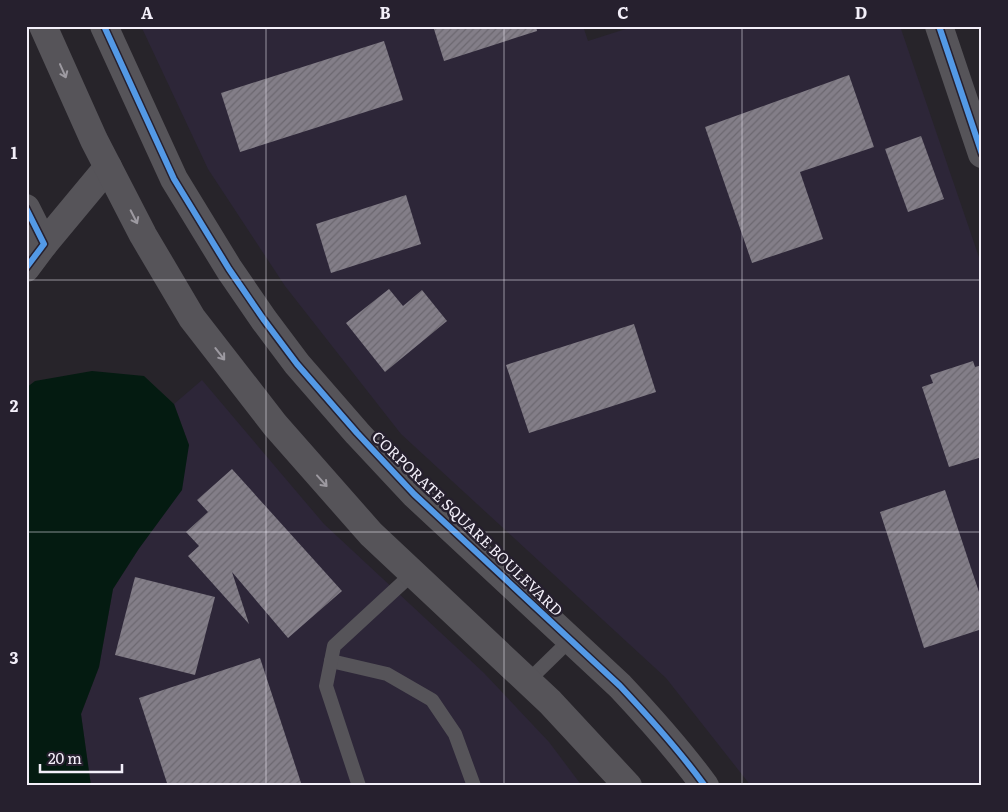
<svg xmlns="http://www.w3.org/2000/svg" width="1008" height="812" font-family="Literata,serif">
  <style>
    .built { fill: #2d2638 }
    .water { fill: #041b11 }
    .building { fill: url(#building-hatch) }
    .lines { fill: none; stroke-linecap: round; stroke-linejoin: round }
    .service { stroke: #565459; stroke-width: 14 }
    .minor { stroke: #565459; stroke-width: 28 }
    .tertiary { stroke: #565459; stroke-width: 28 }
    .cycleway-casing { stroke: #26202e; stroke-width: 9 }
    .cycleway { stroke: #5399e6; stroke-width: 6 }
    .oneway { stroke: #9d9aa1 }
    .grid { fill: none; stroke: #f3eff9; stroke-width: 1; stroke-opacity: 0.55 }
    .labels { text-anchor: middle; stroke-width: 5; stroke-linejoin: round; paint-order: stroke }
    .street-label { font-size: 15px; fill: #f3eff9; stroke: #26202e }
    .neatline { fill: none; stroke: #f3eff9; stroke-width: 2 }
    .grid-label { font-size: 16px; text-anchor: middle; font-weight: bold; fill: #f3eff9 }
  </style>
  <defs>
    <pattern id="building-hatch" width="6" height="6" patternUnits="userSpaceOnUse" patternTransform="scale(1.25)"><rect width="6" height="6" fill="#837e88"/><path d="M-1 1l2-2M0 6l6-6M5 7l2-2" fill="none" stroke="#6c6870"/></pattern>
  </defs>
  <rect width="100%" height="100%" fill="#27242a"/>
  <g class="built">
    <path d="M 141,26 L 583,26 L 588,41 L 635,26 L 900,26 L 982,266 L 982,786 L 751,786 L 666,678 L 401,434 L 285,286 L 208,169 Z"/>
    <path d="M 202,380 L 324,524 L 484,673 L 549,742 L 582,786 L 91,786 L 81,714 L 99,667 L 113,589 L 138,550 L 189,445 L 174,404 Z"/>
  </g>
  <path class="water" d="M 92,371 L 144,376 L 174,404 L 189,445 L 182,490 L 138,550 L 113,589 L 99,667 L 81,714 L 91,786 L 26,786 L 26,388 L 35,381 Z"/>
  <g class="building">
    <path d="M 433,26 L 536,26 L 537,31 L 444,61 Z"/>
    <path d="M 384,41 L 403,100 L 240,152 L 221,93 Z"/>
    <path d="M 849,75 L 874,147 L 800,172 L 823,239 L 752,263 L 705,127 Z"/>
    <path d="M 921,136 L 944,199 L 908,212 L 885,149 Z"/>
    <path d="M 406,195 L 421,244 L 331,273 L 316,224 Z"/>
    <path d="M 389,289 L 403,306 L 422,290 L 447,321 L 385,372 L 346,323 Z"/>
    <path d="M 634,324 L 656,392 L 529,433 L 506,365 Z"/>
    <path d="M 973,361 L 975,367 L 982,365 L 982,457 L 949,467 L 922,387 L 933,383 L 930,375 Z"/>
    <path d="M 232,469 L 342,591 L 288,638 L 232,572 L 249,624 L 188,556 L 199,546 L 186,532 L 208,512 L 197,500 Z"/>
    <path d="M 945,490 L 982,601 L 982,629 L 924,648 L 880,512 Z"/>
    <path d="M 135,577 L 215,597 L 195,675 L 115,655 Z"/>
    <path d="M 260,658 L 302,786 L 168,786 L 139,698 Z"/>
  </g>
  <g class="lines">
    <g class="service">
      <path d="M 331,661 L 387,674 L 432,700 L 455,734 L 474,786"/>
      <path d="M 528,681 L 570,640"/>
      <path d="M 359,786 L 326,686 L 334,646 L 412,574"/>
    </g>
    <g class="minor">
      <path d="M 939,26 L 982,154"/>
      <path d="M 26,208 L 44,244 L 26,268"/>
      <path d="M 44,244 L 108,167"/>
    </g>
    <g class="tertiary">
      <path d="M 43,26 L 94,140 L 143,235 L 192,318 L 275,425 L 371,534 L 550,702 L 628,786"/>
      <path d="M 104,26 L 174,179 L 229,269 L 264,320 L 297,364 L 357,433 L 414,494 L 620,686 C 650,718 679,750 705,786"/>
    </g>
    <defs>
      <g id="cycleway">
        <path d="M 104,26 L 174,179 L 229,269 L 264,320 L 297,364 L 357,433 L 414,494 L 620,686 C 650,718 679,750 705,786"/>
        <path d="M 939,26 L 982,154"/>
        <path d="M 26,208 L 44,244 L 26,268"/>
      </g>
    </defs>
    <use href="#cycleway" class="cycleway-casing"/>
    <use href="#cycleway" class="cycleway"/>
  </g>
  <defs><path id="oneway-shaft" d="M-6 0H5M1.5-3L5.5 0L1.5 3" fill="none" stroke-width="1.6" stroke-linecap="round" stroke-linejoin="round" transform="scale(1.25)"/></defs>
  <g class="oneway">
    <use href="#oneway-shaft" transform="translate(63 71) rotate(66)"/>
    <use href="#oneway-shaft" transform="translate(134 217) rotate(63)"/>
    <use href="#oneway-shaft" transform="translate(220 354) rotate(52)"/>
    <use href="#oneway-shaft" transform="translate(322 481) rotate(48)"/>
  </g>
  <path class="grid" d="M 266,26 L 266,786M 504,26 L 504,786M 742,26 L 742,786M 26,280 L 982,280M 26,532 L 982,532"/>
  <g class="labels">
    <g class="street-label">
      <text transform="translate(467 524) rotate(44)" y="5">CORPORATE SQUARE BOULEVARD</text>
    </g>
  </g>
  <rect width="1008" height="812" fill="none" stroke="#26202e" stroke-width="55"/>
  <path d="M40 764v8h82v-8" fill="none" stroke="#f3eff9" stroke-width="2.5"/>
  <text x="48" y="764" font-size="15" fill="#f3eff9" stroke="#26202e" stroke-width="4" paint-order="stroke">20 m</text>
  <rect x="28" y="28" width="952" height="756" class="neatline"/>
  <g class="grid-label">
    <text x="147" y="19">A</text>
    <text x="385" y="19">B</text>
    <text x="623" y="19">C</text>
    <text x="861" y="19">D</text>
    <text x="14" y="159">1</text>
    <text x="14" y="412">2</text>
    <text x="14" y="664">3</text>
  </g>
</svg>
